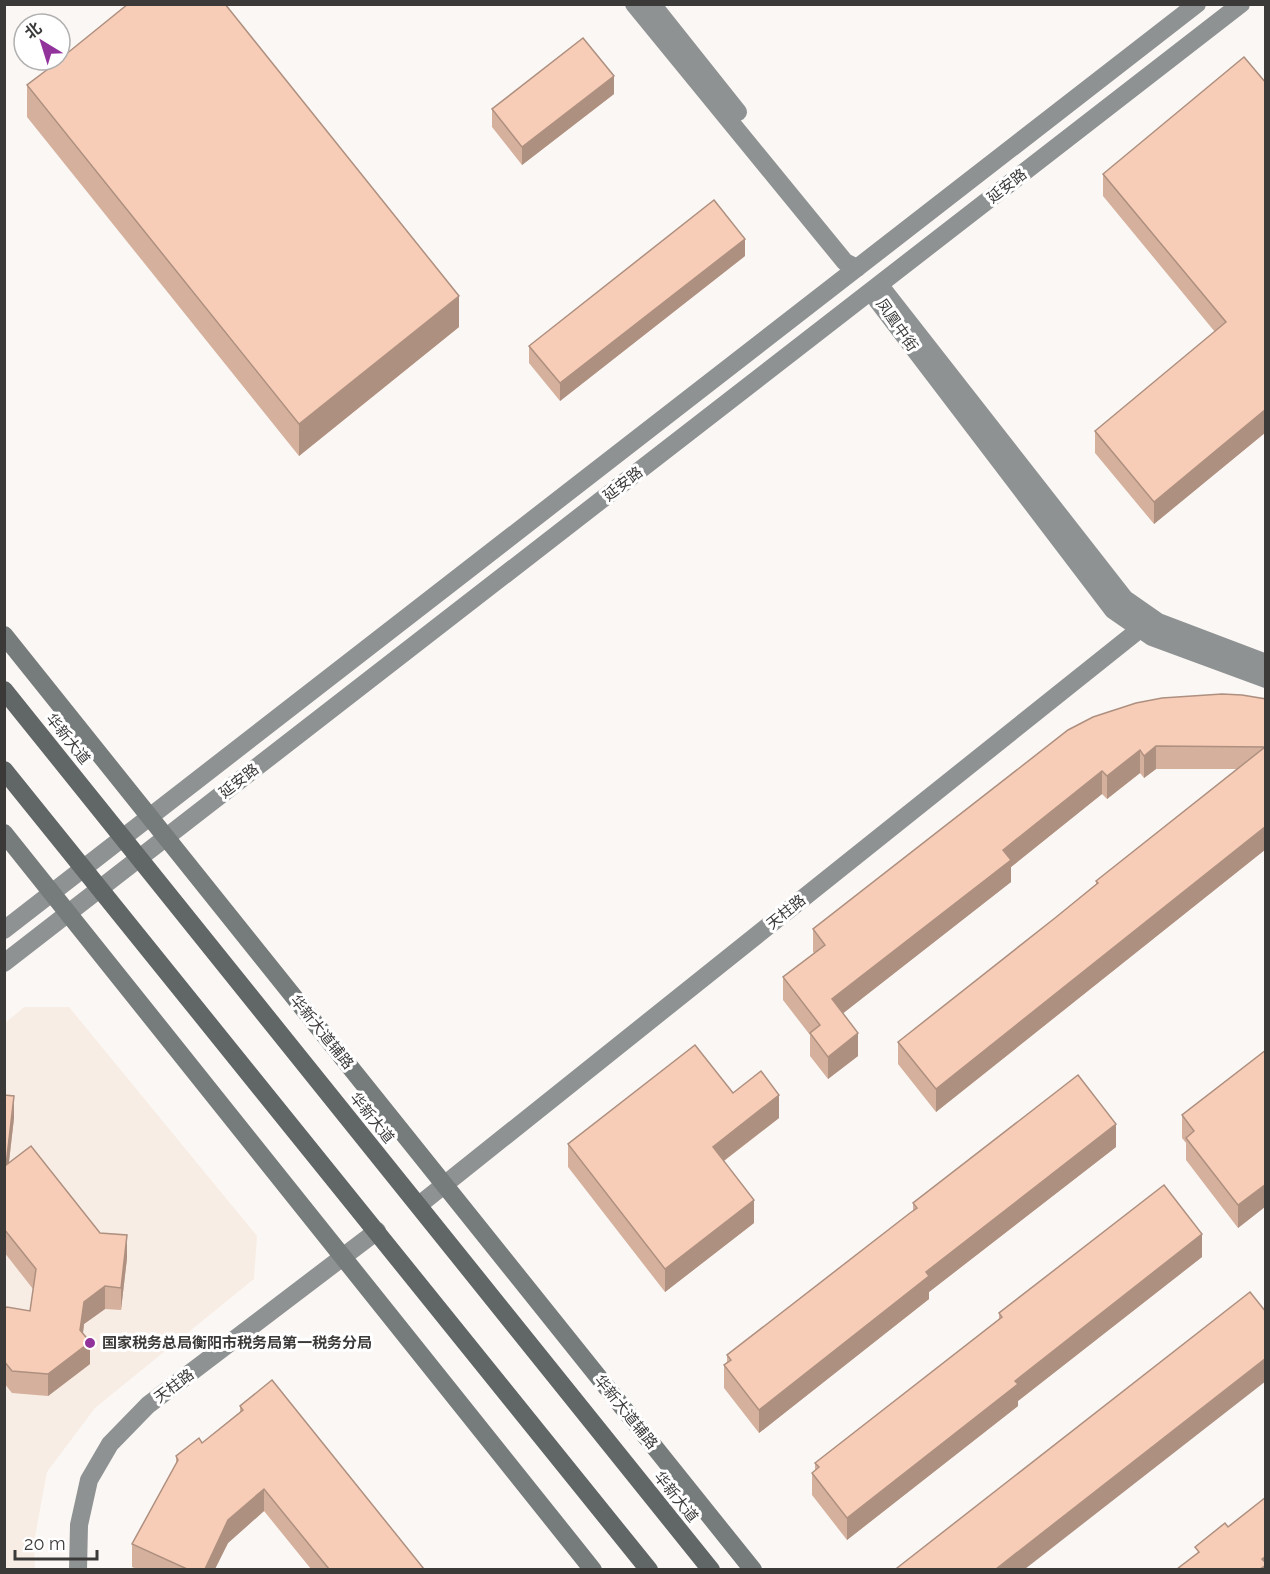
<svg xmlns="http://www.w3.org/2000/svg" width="1270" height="1574" font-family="Raleway,'Noto Sans SC',sans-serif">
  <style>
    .built { fill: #f8ede4 }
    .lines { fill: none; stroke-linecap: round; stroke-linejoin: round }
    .secondary { stroke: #8f9293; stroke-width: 18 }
    .primary { stroke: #767b7b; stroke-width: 18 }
    .highway { stroke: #616667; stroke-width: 18 }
    .wall { fill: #d5b09d }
    .shaded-wall { fill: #ae9080 }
    .building { fill: #f8cdb7; stroke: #ae9080; stroke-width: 1.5 }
    .poi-dot { fill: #92339c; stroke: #fff; stroke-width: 2 }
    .labels { text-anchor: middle; stroke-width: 6; stroke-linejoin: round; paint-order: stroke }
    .street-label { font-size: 15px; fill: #3c3a39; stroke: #fff }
    .poi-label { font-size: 15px; font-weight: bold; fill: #3c3a39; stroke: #fff; text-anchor: start }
  </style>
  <rect width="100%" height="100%" fill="#fbf7f4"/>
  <path class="built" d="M 24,1007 L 69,1007 L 257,1236 L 254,1279 L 95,1408 L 47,1472 L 34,1542 L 35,1569 L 5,1570 L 5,1023 Z"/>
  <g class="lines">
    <g class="secondary">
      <path d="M 634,4 L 845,262 L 857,268"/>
      <path d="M 652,4 L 738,112"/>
      <path d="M 1266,663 L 1158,622 L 1125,599 L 885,292 L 876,288 L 877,300 L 1113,610 L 1152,637 L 1266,679"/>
      <path d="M 4,930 L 1197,4"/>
      <path d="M 4,963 L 1241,4"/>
      <path d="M 419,1205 L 1140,629 L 1147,620"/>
      <path d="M 78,1570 L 79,1525 L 89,1480 L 110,1444 L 148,1405 L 377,1231"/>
    </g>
    <g class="primary">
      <path d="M 4,635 L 753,1570"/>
      <path d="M 4,833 L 593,1570"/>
    </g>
    <g class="highway">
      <path d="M 4,690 L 711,1570"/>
      <path d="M 4,770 L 649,1570"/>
    </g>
  </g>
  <g class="wall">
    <path d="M 1266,83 L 1266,432 L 1154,524 L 1095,453 L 1095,431 L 1215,332 L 1103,196 L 1103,174 Z"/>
    <path d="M 27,85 L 459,327 L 299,456 L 27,117 Z"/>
    <path d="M 614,94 L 522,165 L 492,127 L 492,109 Z"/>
    <path d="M 745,256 L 560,401 L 529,363 L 529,346 Z"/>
    <path d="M 1266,699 L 1266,849 L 936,1112 L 898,1064 L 898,1042 L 1055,918 L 1096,884 L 1096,881 L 1237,769 L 1156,769 L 1144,778 L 1140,773 L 1107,799 L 1102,794 L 1011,867 L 1011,882 L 843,1013 L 858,1056 L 828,1079 L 810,1056 L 810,1035 L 783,1000 L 783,977 L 814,953 L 813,952 L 813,929 L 1068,730 Z"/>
    <path d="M 1266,1050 L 1266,1206 L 1238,1228 L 1186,1160 L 1186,1143 L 1182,1138 L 1182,1115 Z"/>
    <path d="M 733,1093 L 779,1118 L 724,1161 L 754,1223 L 665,1292 L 568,1167 L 568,1144 Z"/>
    <path d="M 4,1095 L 14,1118 L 9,1162 L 100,1233 L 127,1258 L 121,1310 L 105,1309 L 84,1324 L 83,1333 L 90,1364 L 48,1396 L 12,1393 L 4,1383 L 4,1309 L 30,1311 L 33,1289 L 4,1252 Z"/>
    <path d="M 1116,1147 L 929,1292 L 929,1299 L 759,1433 L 724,1388 L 724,1365 L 727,1362 L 727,1355 L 913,1211 L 913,1203 Z"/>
    <path d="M 1202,1257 L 1018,1401 L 1018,1406 L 847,1540 L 812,1495 L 812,1473 L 815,1470 L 815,1463 L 999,1320 L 999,1313 Z"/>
    <path d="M 240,1406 L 424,1569 L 311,1569 L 264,1511 L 228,1543 L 215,1569 L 137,1569 L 132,1567 L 132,1544 L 176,1464 L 176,1456 L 202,1443 L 240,1412 Z"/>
  </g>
  <g class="shaded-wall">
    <path d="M 614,76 L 614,94 L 522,165 L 522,147 Z"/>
    <path d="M 745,239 L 745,256 L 560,401 L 560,383 Z"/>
    <path d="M 459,296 L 459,327 L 299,456 L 299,424 Z"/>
    <path d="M 1266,409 L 1266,432 L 1154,524 L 1154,502 Z"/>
    <path d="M 1156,746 L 1156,769 L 1144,778 L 1144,756 Z"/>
    <path d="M 1140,750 L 1140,773 L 1107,799 L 1107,776 Z"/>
    <path d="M 1102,771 L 1102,794 L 1011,867 L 1011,882 L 832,1022 L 832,999 L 1003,850 Z"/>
    <path d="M 1266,826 L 1266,849 L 936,1112 L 936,1089 Z"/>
    <path d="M 858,1033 L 858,1056 L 828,1079 L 828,1057 Z"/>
    <path d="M 779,1095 L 779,1118 L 713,1169 L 713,1147 Z"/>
    <path d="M 14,1096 L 14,1118 L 6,1187 L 6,1165 Z"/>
    <path d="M 1116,1124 L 1116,1147 L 929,1292 L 929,1299 L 759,1433 L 759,1410 L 926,1272 Z"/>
    <path d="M 1266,1184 L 1266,1206 L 1238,1228 L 1238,1205 Z"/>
    <path d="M 754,1200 L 754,1223 L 665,1292 L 665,1269 Z"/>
    <path d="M 1202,1234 L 1202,1257 L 1018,1401 L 1018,1406 L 847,1540 L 847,1518 L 1015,1381 Z"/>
    <path d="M 127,1235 L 127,1258 L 121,1310 L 121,1288 Z"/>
    <path d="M 105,1286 L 105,1309 L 84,1324 L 81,1349 L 90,1342 L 90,1364 L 48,1396 L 48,1374 L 84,1302 Z"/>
    <path d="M 1266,1358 L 1266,1381 L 1025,1569 L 996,1569 Z"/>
    <path d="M 264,1489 L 264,1511 L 228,1543 L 215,1569 L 205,1569 L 228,1520 Z"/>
    <path d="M 1266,1556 L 1266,1569 L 1260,1569 L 1262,1559 Z"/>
  </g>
  <g class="building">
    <path d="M 128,4 L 225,4 L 459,296 L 299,424 L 27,85 L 60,60 L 60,59 Z"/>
    <path d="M 583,38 L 614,76 L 522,147 L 492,109 Z"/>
    <path d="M 1244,57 L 1266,83 L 1266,409 L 1154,502 L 1095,431 L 1226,322 L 1103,174 Z"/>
    <path d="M 714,200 L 745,239 L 560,383 L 529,346 Z"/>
    <path d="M 1222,694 L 1242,695 L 1266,699 L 1266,826 L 936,1089 L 898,1042 L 1055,918 L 1098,883 L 1096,881 L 1265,747 L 1156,746 L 1144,756 L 1140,750 L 1107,776 L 1102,771 L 1003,850 L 1011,860 L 832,999 L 858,1033 L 828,1057 L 810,1033 L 820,1025 L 783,977 L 825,945 L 813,929 L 1068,730 L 1093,717 L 1136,703 L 1162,698 Z"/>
    <path d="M 695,1045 L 733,1093 L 761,1071 L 779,1095 L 713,1147 L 754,1200 L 665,1269 L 568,1144 Z"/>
    <path d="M 1266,1050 L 1266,1184 L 1238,1205 L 1186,1138 L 1194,1131 L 1182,1115 Z"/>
    <path d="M 1078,1075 L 1116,1124 L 926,1272 L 929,1276 L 759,1410 L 724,1365 L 731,1360 L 727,1355 L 910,1213 L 917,1208 L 913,1203 Z"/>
    <path d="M 4,1095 L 14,1096 L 6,1165 L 31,1146 L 100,1233 L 127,1235 L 121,1288 L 105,1286 L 84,1302 L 80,1330 L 90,1342 L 48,1374 L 12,1371 L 4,1361 L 4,1309 L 7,1307 L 30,1311 L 36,1269 L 4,1229 Z"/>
    <path d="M 1164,1185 L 1202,1234 L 1015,1381 L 1018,1384 L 847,1518 L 812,1473 L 819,1467 L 815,1463 L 1002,1317 L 999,1313 Z"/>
    <path d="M 1250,1292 L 1266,1312 L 1266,1358 L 996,1569 L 898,1569 L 897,1568 Z"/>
    <path d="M 272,1380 L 424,1569 L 329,1569 L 264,1489 L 228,1520 L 205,1569 L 187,1569 L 132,1544 L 178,1460 L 176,1456 L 199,1438 L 202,1443 L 243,1410 L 240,1406 Z"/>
    <path d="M 1266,1497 L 1266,1556 L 1262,1559 L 1266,1563 L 1266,1565 L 1260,1569 L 1177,1569 L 1199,1552 L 1195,1547 L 1225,1523 L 1228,1527 Z"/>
  </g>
  <circle class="poi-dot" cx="90" cy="1343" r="6"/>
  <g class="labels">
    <g class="street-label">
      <text transform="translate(1007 186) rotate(-38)" y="5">延安路</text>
      <text transform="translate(897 325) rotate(55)" y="5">凤凰中街</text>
      <text transform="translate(623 484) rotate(-38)" y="5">延安路</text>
      <text transform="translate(68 739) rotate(51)" y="5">华新大道</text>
      <text transform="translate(239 781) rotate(-38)" y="5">延安路</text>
      <text transform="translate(786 912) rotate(-39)" y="5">天柱路</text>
      <text transform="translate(322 1032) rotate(51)" y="5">华新大道辅路</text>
      <text transform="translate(372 1118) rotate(51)" y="5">华新大道</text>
      <text transform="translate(174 1386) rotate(-37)" y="5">天柱路</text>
      <text transform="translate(626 1412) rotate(51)" y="5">华新大道辅路</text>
      <text transform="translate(676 1497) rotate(51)" y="5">华新大道</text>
    </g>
    <g class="poi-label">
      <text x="102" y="1348">国家税务总局衡阳市税务局第一税务分局</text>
    </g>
  </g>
  <rect width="1270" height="1574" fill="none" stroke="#3c3a39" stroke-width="12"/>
  <g transform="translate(42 42) rotate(322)"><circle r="28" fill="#ffffff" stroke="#b1b0b0" stroke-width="1.5"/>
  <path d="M0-4.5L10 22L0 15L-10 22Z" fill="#92339c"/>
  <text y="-9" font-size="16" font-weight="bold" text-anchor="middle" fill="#3c3a39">北</text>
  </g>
  <path d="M15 1550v9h82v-9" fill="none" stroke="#3c3a39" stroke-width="3"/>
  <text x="24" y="1550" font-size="18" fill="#3c3a39" stroke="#ffffff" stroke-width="4.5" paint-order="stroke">20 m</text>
</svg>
